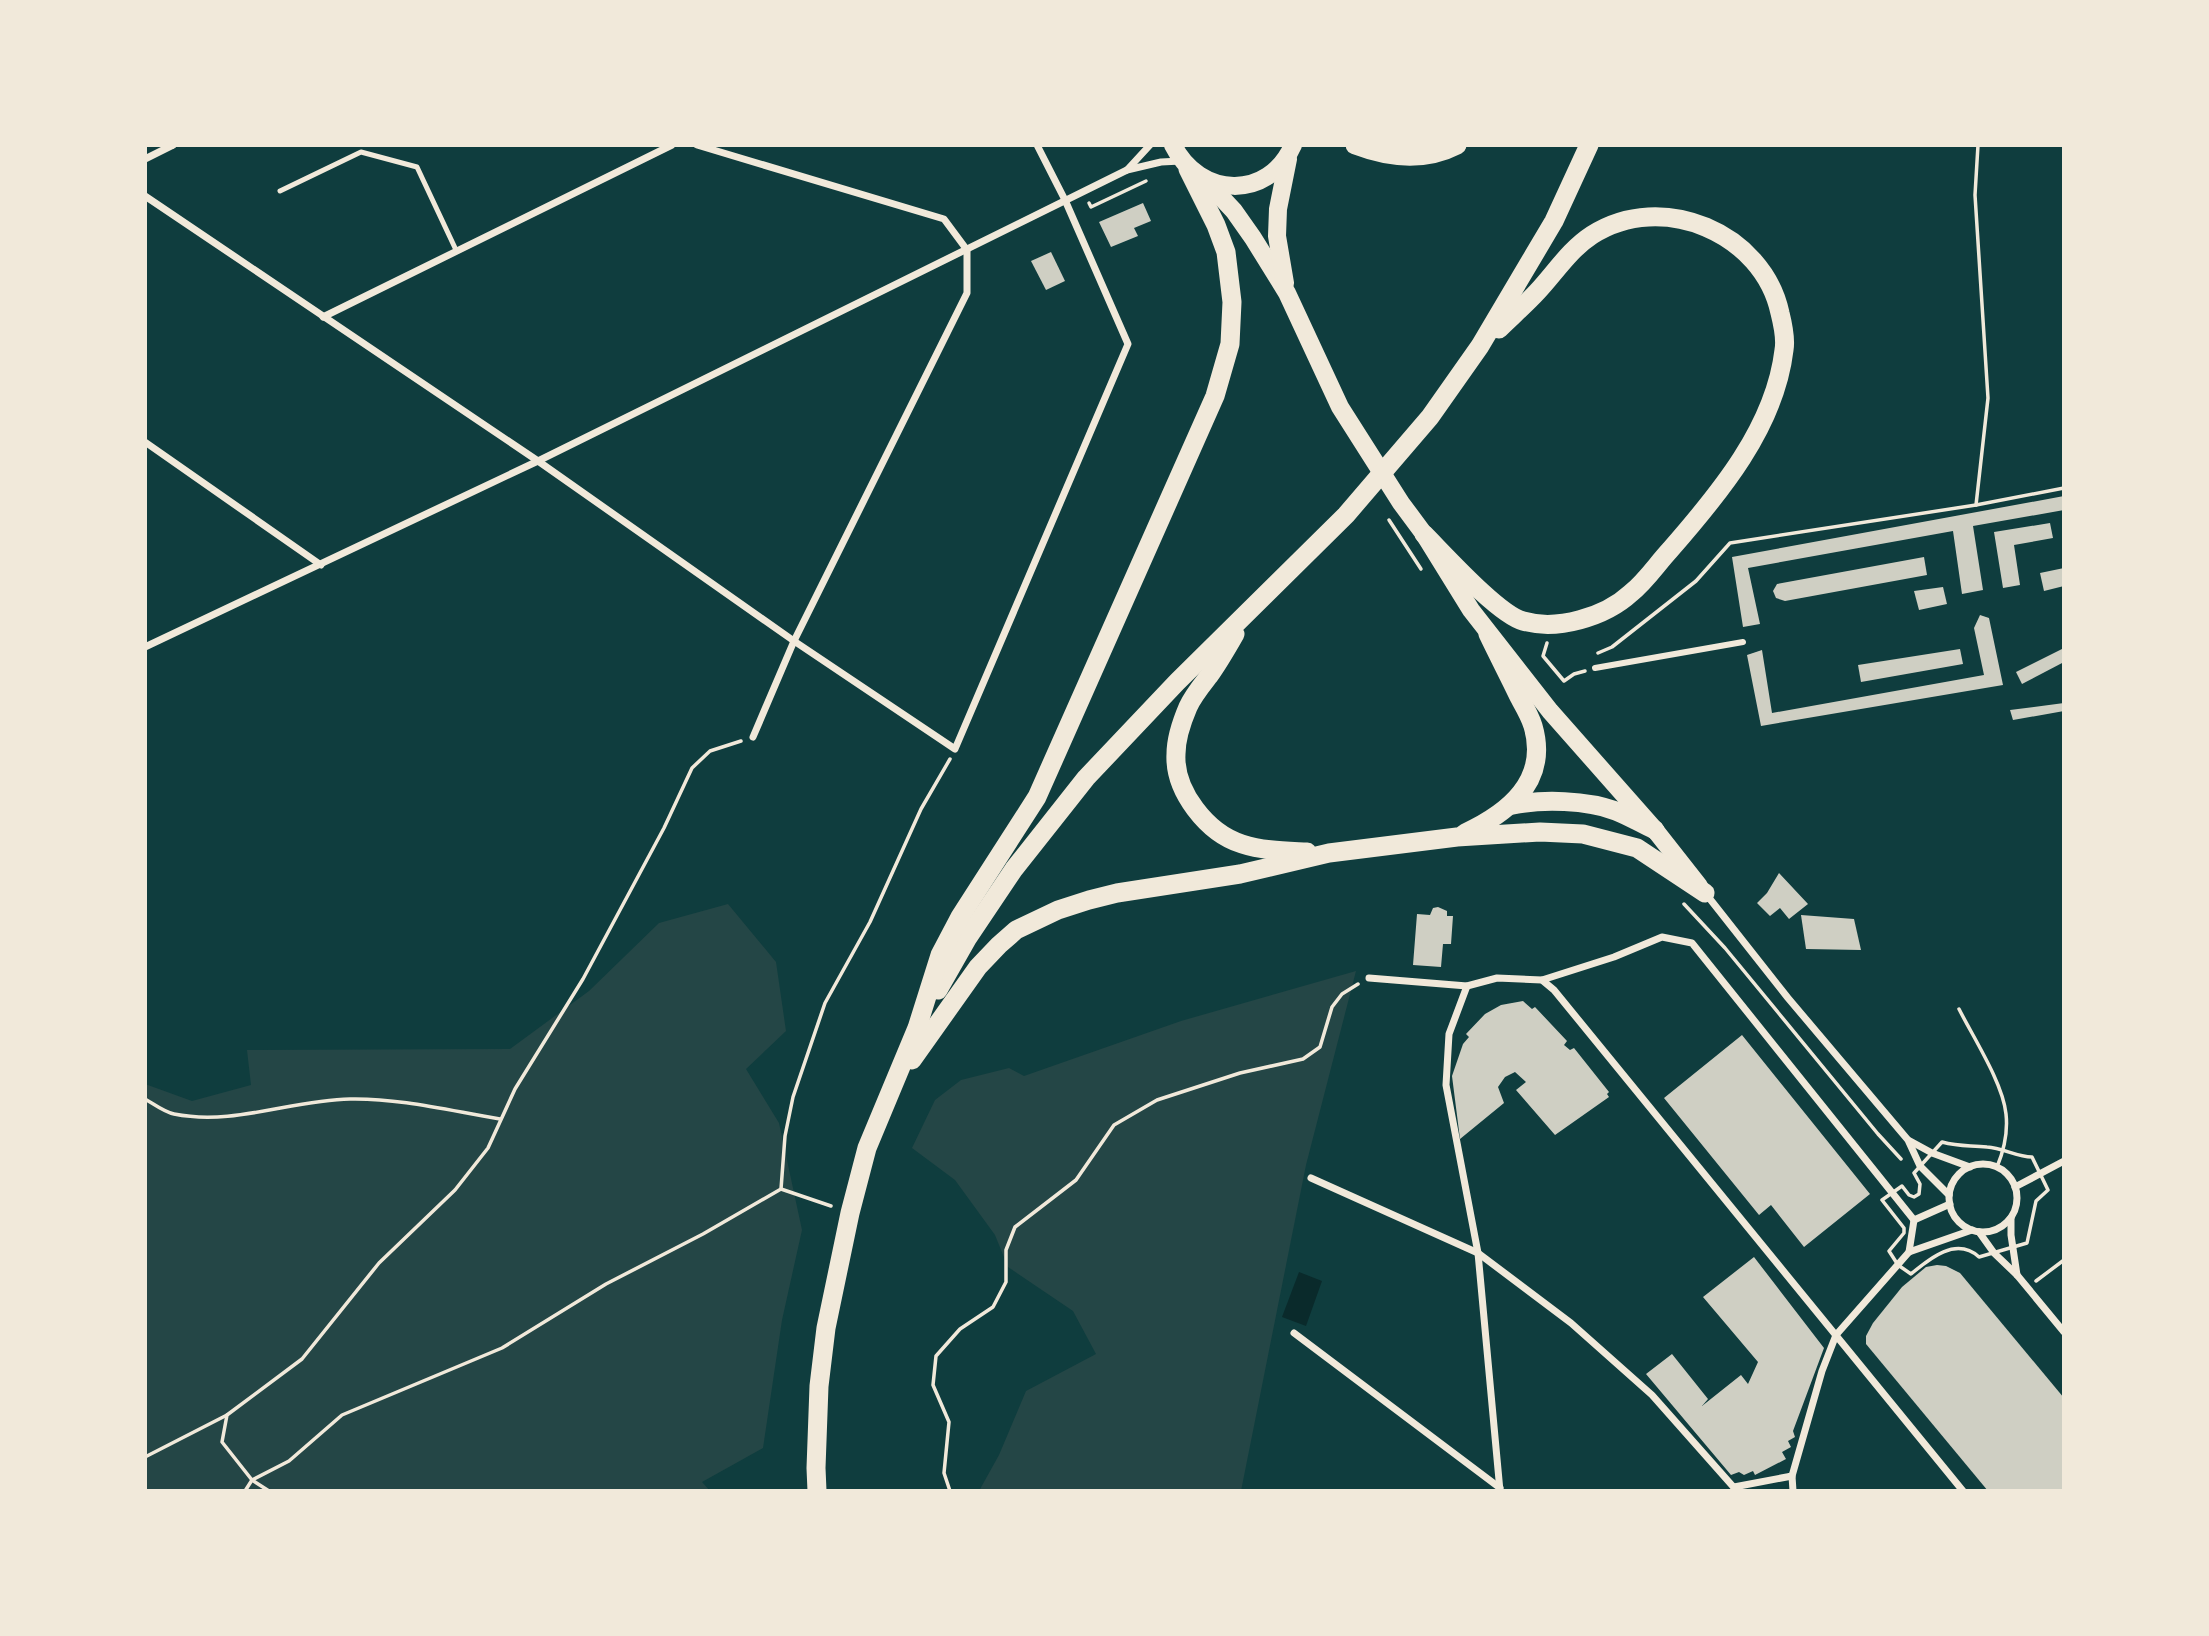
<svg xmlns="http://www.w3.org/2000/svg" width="2209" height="1636" font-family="'Asap Condensed',sans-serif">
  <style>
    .green { fill: #244646 }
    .water { fill: #0a2a2b }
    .building { fill: #cfcfc3 }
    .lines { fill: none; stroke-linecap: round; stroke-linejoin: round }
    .path { stroke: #f1e9da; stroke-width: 3.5 }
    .service { stroke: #f1e9da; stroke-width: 5 }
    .pedestrian { stroke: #f1e9da; stroke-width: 6 }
    .minor { stroke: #f1e9da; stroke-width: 7 }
    .primary { stroke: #f1e9da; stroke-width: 18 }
    .trunk { stroke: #f1e9da; stroke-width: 19 }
  </style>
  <rect width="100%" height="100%" fill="#0f3d3e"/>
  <g class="green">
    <path d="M 728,904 L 776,962 L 786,1031 L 746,1069 L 779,1123 L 802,1230 L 782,1320 L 763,1448 L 702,1482 L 710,1491 L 145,1491 L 145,1084 L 192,1101 L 251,1085 L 247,1050 L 510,1049 L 589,991 L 659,923 Z"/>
    <path d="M 1356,971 L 1306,1165 L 1241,1491 L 979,1491 L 999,1455 L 1026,1391 L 1096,1354 L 1073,1311 L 1008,1267 L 995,1235 L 955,1180 L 912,1148 L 935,1100 L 961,1080 L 1009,1068 L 1024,1076 L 1181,1021 Z"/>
  </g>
  <path class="water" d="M 1299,1272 L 1322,1281 L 1306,1326 L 1282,1317 Z"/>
  <g class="building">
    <path d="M 1143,203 L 1151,221 L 1134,228 L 1138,236 L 1111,247 L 1099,222 Z"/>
    <path d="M 1051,252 L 1065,281 L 1046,290 L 1031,261 Z"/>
    <path d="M 2064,496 L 2064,510 L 1973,526 L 1983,590 L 1962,594 L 1953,531 L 1748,568 L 1760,624 L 1743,627 L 1732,557 Z"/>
    <path d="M 2050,523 L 2053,538 L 2014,545 L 2020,585 L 2003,588 L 1994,532 Z"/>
    <path d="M 1924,557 L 1927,575 L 1785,601 L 1776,598 L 1773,591 L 1777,584 Z"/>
    <path d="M 2064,568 L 2064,586 L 2044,591 L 2040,573 Z"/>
    <path d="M 1943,587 L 1947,604 L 1919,610 L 1914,591 Z"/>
    <path d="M 1980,615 L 1989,618 L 2003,685 L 1761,726 L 1747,655 L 1762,650 L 1772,713 L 1984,675 L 1974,628 Z"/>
    <path d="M 2064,648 L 2064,662 L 2022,684 L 2016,672 Z"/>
    <path d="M 1960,649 L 1963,664 L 1861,682 L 1858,665 Z"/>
    <path d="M 2064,703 L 2064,711 L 2013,720 L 2010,710 Z"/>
    <path d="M 1779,873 L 1808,904 L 1789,919 L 1780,908 L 1770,916 L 1757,903 L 1767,893 Z"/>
    <path d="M 1438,907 L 1447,911 L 1447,916 L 1453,916 L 1451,944 L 1443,944 L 1441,967 L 1413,965 L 1417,914 L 1430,915 L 1433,908 Z"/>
    <path d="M 1801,915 L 1854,919 L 1861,950 L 1806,949 Z"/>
    <path d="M 1523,1001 L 1532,1009 L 1535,1007 L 1567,1041 L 1564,1045 L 1570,1050 L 1574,1048 L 1609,1092 L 1607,1094 L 1609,1097 L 1555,1135 L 1516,1090 L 1526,1082 L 1515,1072 L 1505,1077 L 1498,1087 L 1504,1103 L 1460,1139 L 1452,1076 L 1463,1044 L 1469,1037 L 1466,1034 L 1485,1014 L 1501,1005 Z"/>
    <path d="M 1742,1035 L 1870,1194 L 1804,1247 L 1771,1205 L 1759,1215 L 1664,1098 Z"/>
    <path d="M 1754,1257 L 1824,1348 L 1793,1431 L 1795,1437 L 1788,1441 L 1791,1447 L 1782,1452 L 1786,1459 L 1755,1475 L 1753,1471 L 1744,1475 L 1739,1472 L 1731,1475 L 1646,1374 L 1672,1354 L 1708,1399 L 1702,1406 L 1741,1375 L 1748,1384 L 1758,1362 L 1703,1297 Z"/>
    <path d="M 1937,1265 L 1946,1266 L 1960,1273 L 2064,1398 L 2064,1491 L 1988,1491 L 1866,1344 L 1866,1336 L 1873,1323 L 1902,1287 L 1926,1267 Z"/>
  </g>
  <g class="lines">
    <g class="path">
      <path d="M 1089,203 L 1091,207 L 1146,181"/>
      <path d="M 1976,505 L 1988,398 L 1975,195 L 1978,145"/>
      <path d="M 1389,520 L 1421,569"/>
      <path d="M 1547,643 L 1543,656 L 1564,681 L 1574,674 L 1585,671"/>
      <path d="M 1598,653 L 1612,647 L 1696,581 L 1730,543 L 1976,505 L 2064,488"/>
      <path d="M 1684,904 L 1725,948 L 1878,1134 L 1901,1159"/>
      <path d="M 1959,1009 C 1973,1037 2003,1083 2006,1114 C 2008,1132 2004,1150 1997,1167"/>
      <path d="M 145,1099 C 154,1104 164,1112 174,1114 C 234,1126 291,1100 350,1099 C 400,1098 451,1111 500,1119"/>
      <path d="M 1942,1142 C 1960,1147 1970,1145 1987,1147 C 2003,1148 2017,1157 2032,1157 L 2048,1190 L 2036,1201 L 2027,1243 L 1979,1257 C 1956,1236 1929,1259 1911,1274 L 1898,1265 L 1889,1251 L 1904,1233 L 1904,1228 L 1882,1200 L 1902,1186 L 1909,1195 L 1914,1197 L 1919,1194 L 1920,1184 L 1914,1173 Z"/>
      <path d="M 781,1189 L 785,1136 L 793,1097 L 825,1003 L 870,922 L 921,809 L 950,759"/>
      <path d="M 2036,1281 L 2064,1260"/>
      <path d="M 145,1457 L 227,1415"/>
      <path d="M 245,1491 L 252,1480 L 289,1461 L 342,1415 L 502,1348 L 606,1284 L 703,1234 L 781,1189 L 831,1206"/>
      <path d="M 269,1491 L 252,1480 L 222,1442 L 227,1415 L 302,1359 L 379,1263 L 455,1190 L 488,1148 L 515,1089 L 583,979 L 664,828 L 692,768 L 710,751 L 741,741"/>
      <path d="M 950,1491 L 944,1473 L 949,1422 L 933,1385 L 936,1356 L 960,1329 L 993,1307 L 1006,1282 L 1006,1250 L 1015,1227 L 1076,1180 L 1114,1125 L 1157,1100 L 1240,1073 L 1303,1059 L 1320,1047 L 1332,1007 L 1342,994 L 1358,984"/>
    </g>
    <path class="service" d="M 280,191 L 361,152 L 417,167 L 456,250"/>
    <path class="pedestrian" d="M 1595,668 L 1743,642"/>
    <g class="minor">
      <path d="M 697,145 L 944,219 L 967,250 L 967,293 L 794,641 L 753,737"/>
      <path d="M 145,159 L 173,145"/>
      <path d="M 1127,170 L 1150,145"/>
      <path d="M 145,196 L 538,461 L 794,641 L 955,749 L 1128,344 L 1065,200 L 1037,145"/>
      <path d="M 323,317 L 672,145"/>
      <path d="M 145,442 L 321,565"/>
      <path d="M 145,647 L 538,461 L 1127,170 L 1161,162 L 1181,161"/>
      <path d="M 1706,894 L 1788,998 L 1908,1140 L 1920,1166 L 1949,1195"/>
      <path d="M 1369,978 L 1467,986 L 1497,978 L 1542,980 L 1554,990 L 1963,1491"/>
      <path d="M 1542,980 L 1614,957 L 1662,937 L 1692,943 L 1914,1220"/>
      <path d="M 1467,986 L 1449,1034 L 1446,1085 L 1478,1253 L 1500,1491"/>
      <path d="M 1910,1141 L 1932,1153 L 1970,1167"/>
      <circle cx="1983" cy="1198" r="34"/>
      <path d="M 1311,1178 L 1478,1253 L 1571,1323 L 1652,1395 L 1737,1491"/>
      <path d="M 2015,1187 L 2064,1161"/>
      <path d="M 2011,1218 L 2011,1235 L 2017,1275"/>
      <path d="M 1914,1220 L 1950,1204"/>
      <path d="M 1979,1232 L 1994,1253 L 2017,1275 L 2064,1332"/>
      <path d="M 1909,1252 L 1914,1220"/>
      <path d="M 1294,1333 L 1500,1488"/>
      <path d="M 1734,1487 L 1792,1476"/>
      <path d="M 1793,1491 L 1792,1476 L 1822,1371 L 1836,1335 L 1909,1252 L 1972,1230"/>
    </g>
    <g class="primary">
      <path d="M 1173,145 C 1199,198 1269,201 1293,145"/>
      <path d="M 1206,181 L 1234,211 L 1253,238 L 1287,293 L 1340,407 L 1401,503 L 1424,534 L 1471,610 L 1550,711 L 1655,830 L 1699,886"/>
      <path d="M 1285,283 L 1277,236 L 1278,209 L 1288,159"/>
    </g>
    <g class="trunk">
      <path d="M 1355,145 C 1389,158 1424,162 1457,145"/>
      <path d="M 1424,534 C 1445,555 1498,614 1523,621 C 1557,631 1605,617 1631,593 C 1646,581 1657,564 1670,550 C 1719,494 1775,427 1784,350 C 1786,339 1783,325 1780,313 C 1763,233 1662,190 1592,235 C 1569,250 1555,273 1537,292 C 1525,305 1511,317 1499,329"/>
      <path d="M 1235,634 C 1227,648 1219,662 1209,676 C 1202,685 1193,696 1188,707 C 1182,721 1176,739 1176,754 C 1174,791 1207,833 1242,844 C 1263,851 1286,851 1307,852"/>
      <path d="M 1513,805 C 1542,799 1587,800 1616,811 C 1629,816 1642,824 1655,830"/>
      <path d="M 1465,833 C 1508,813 1549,781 1533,726 C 1530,716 1524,706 1519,697 C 1509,676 1498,655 1488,634"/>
      <path d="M 938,990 L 967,939 L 1014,869 L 1086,778 L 1177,682 L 1346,515 L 1430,417 L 1480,346 L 1554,221 L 1589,145"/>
      <path d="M 912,1060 L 978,967 L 999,945 L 1016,930 L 1058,910 L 1089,900 L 1117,893 L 1240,874 L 1329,853 L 1457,837 L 1540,832 L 1583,834 L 1637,848 L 1705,893"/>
      <path d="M 817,1491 L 816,1468 L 819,1386 L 826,1328 L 850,1213 L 867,1148 L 917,1028 L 940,955 L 960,917 L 1037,797 L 1215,396 L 1230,344 L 1232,302 L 1226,252 L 1216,225 L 1188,169"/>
    </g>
  </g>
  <rect width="2209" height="1636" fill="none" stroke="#f1e9da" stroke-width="294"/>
</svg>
